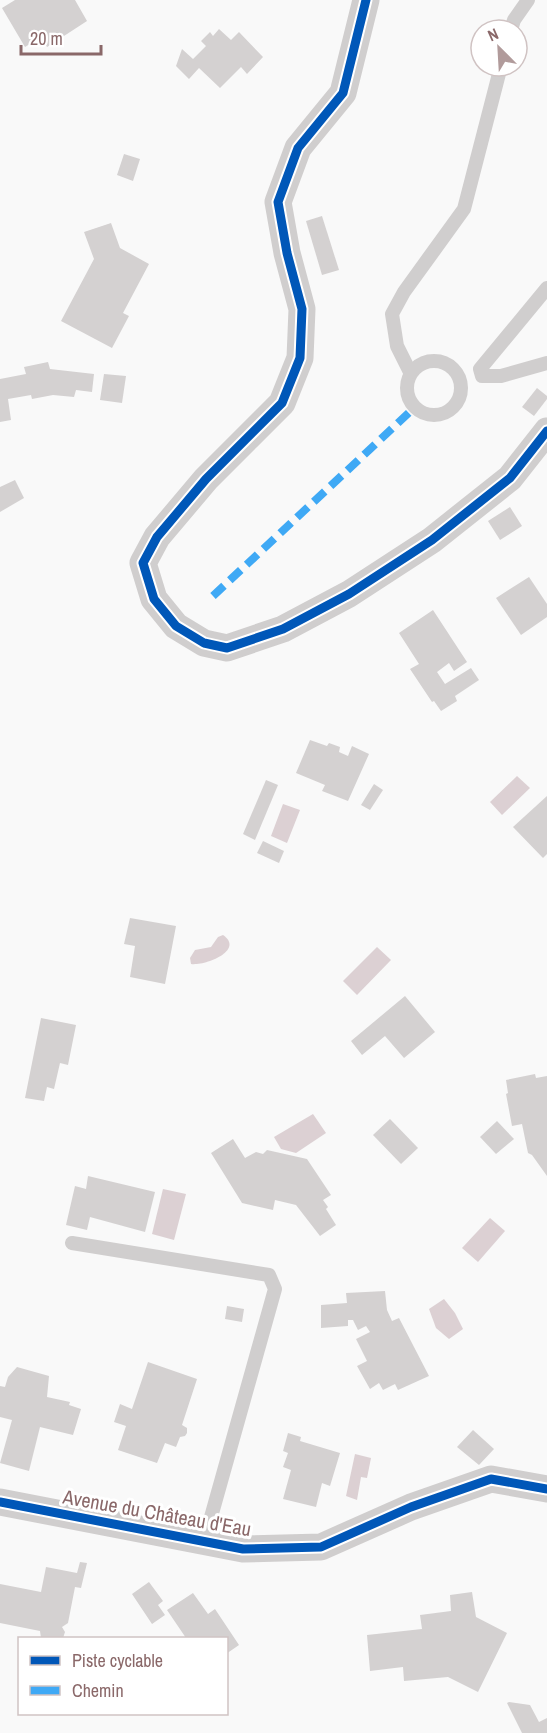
<svg xmlns="http://www.w3.org/2000/svg" width="547" height="1733" font-family="'Archivo Narrow',sans-serif">
  <style>
    .water { fill: #dcd0d3 }
    .building { fill: #d4d1d1 }
    .lines { fill: none; stroke-linecap: round; stroke-linejoin: round }
    .lane { stroke: #d0cece; stroke-width: 14 }
    .street { stroke: #d0cece; stroke-width: 27 }
    .quiet { stroke: #3fa9f5; stroke-width: 8; stroke-dasharray: 15 8; stroke-linecap: butt }
    .cycleway-casing { stroke: #fff; stroke-width: 13 }
    .cycleway { stroke: #0057b8; stroke-width: 9 }
    .labels { text-anchor: middle; stroke-width: 6; stroke-linejoin: round; paint-order: stroke }
    .street-label { font-size: 20px; fill: #8a6869; stroke: #fff }
  </style>
  <rect width="100%" height="100%" fill="#f9f9f9"/>
  <g class="water">
    <path d="M 517,776 L 530,788 L 502,815 L 490,802 Z"/>
    <path d="M 283,804 L 300,810 L 287,843 L 271,836 Z"/>
    <path d="M 223,935 C 245,950 206,966 191,964 L 190,958 L 195,950 L 211,947 L 218,937 Z"/>
    <path d="M 377,947 L 391,960 L 357,995 L 343,981 Z"/>
    <path d="M 313,1114 L 326,1133 L 296,1153 L 281,1149 L 274,1137 Z"/>
    <path d="M 163,1189 L 186,1194 L 174,1240 L 152,1234 Z"/>
    <path d="M 490,1218 L 505,1231 L 478,1262 L 462,1248 Z"/>
    <path d="M 444,1299 L 455,1313 L 463,1329 L 449,1339 L 436,1328 L 429,1309 Z"/>
    <path d="M 355,1454 L 371,1458 L 367,1478 L 361,1477 L 357,1500 L 346,1496 Z"/>
  </g>
  <g class="building">
    <path d="M 15,0 L 75,0 L 87,21 L 47,47 L 41,37 L 25,47 L 2,8 Z"/>
    <path d="M 219,29 L 231,40 L 239,32 L 263,57 L 247,74 L 241,67 L 220,88 L 199,68 L 189,79 L 176,66 L 182,49 L 193,59 L 206,46 L 201,41 L 210,32 L 213,36 Z"/>
    <path d="M 124,154 L 140,159 L 133,181 L 117,175 Z"/>
    <path d="M 322,216 L 339,270 L 322,275 L 306,221 Z"/>
    <path d="M 111,223 L 120,248 L 149,264 L 123,313 L 129,316 L 112,348 L 61,321 L 94,259 L 84,232 Z"/>
    <path d="M 48,362 L 50,369 L 94,374 L 92,392 L 76,390 L 74,397 L 53,395 L 32,399 L 31,395 L 8,399 L 11,420 L 0,422 L 0,379 L 26,374 L 24,367 Z"/>
    <path d="M 104,374 L 126,376 L 122,403 L 100,400 Z"/>
    <path d="M 537,388 L 547,396 L 547,399 L 534,416 L 522,407 Z"/>
    <path d="M 15,480 L 24,498 L 0,512 L 0,487 Z"/>
    <path d="M 510,507 L 522,526 L 500,540 L 488,521 Z"/>
    <path d="M 529,577 L 547,604 L 547,617 L 521,635 L 496,598 Z"/>
    <path d="M 433,610 L 467,662 L 454,671 L 449,663 L 437,672 L 445,684 L 471,668 L 479,680 L 455,696 L 457,701 L 441,711 L 434,701 L 432,702 L 410,669 L 419,664 L 399,633 Z"/>
    <path d="M 310,740 L 327,746 L 329,743 L 340,747 L 339,752 L 348,756 L 352,746 L 369,754 L 348,801 L 322,791 L 325,785 L 296,773 Z"/>
    <path d="M 266,780 L 278,785 L 255,840 L 243,834 Z"/>
    <path d="M 374,784 L 383,790 L 370,810 L 361,805 Z"/>
    <path d="M 547,796 L 547,854 L 543,858 L 513,827 Z"/>
    <path d="M 263,841 L 284,851 L 279,863 L 257,853 Z"/>
    <path d="M 130,918 L 176,926 L 165,984 L 130,977 L 135,946 L 124,944 Z"/>
    <path d="M 405,996 L 435,1032 L 404,1058 L 385,1036 L 362,1055 L 351,1041 Z"/>
    <path d="M 41,1018 L 76,1025 L 68,1065 L 60,1063 L 54,1089 L 47,1087 L 44,1101 L 25,1098 Z"/>
    <path d="M 535,1074 L 536,1078 L 547,1076 L 547,1176 L 532,1155 L 528,1153 L 522,1124 L 512,1126 L 506,1094 L 508,1093 L 506,1080 Z"/>
    <path d="M 390,1119 L 418,1148 L 401,1164 L 373,1135 Z"/>
    <path d="M 497,1121 L 514,1139 L 496,1154 L 480,1137 Z"/>
    <path d="M 233,1139 L 245,1158 L 256,1152 L 263,1154 L 267,1150 L 307,1159 L 331,1195 L 323,1200 L 328,1207 L 326,1209 L 336,1225 L 320,1236 L 296,1205 L 275,1200 L 273,1210 L 242,1203 L 211,1153 Z"/>
    <path d="M 88,1176 L 155,1192 L 145,1232 L 90,1217 L 87,1230 L 66,1225 L 75,1186 L 86,1189 Z"/>
    <path d="M 385,1291 L 387,1310 L 392,1321 L 399,1318 L 429,1376 L 398,1390 L 395,1384 L 383,1390 L 379,1383 L 370,1389 L 357,1366 L 367,1361 L 356,1339 L 370,1332 L 366,1326 L 358,1330 L 353,1320 L 348,1320 L 348,1326 L 321,1328 L 321,1305 L 347,1303 L 346,1293 Z"/>
    <path d="M 227,1306 L 244,1309 L 242,1322 L 225,1319 Z"/>
    <path d="M 148,1362 L 197,1379 L 182,1425 L 187,1428 L 187,1433 L 185,1436 L 180,1437 L 176,1447 L 165,1443 L 157,1463 L 118,1450 L 126,1426 L 114,1422 L 120,1404 L 132,1409 Z"/>
    <path d="M 17,1367 L 49,1376 L 47,1397 L 70,1402 L 69,1405 L 81,1409 L 73,1435 L 40,1427 L 29,1471 L 0,1463 L 12,1420 L 0,1417 L 0,1386 L 5,1387 L 8,1377 Z"/>
    <path d="M 473,1430 L 494,1449 L 479,1465 L 457,1447 Z"/>
    <path d="M 288,1433 L 301,1437 L 300,1441 L 340,1453 L 330,1486 L 322,1483 L 316,1507 L 283,1499 L 291,1470 L 283,1467 L 288,1453 L 283,1451 Z"/>
    <path d="M 80,1562 L 87,1563 L 81,1588 L 75,1587 L 68,1623 L 62,1627 L 65,1632 L 63,1638 L 41,1638 L 40,1631 L 0,1623 L 0,1584 L 41,1592 L 46,1567 L 77,1573 Z"/>
    <path d="M 149,1582 L 163,1601 L 158,1605 L 165,1615 L 152,1624 L 132,1594 Z"/>
    <path d="M 472,1592 L 476,1617 L 507,1633 L 478,1692 L 448,1677 L 404,1681 L 403,1667 L 370,1671 L 367,1635 L 422,1629 L 420,1615 L 451,1611 L 450,1595 Z"/>
    <path d="M 193,1593 L 208,1614 L 215,1609 L 239,1645 L 226,1654 L 226,1638 L 186,1638 L 167,1610 Z"/>
    <path d="M 509,1702 L 530,1705 L 539,1722 L 547,1718 L 547,1733 L 522,1733 L 507,1703 Z"/>
  </g>
  <g class="lines">
    <g class="lane">
      <path d="M 511,30 L 514,20 L 528,0"/>
      <path d="M 547,288 L 480,369 L 482,376 L 501,376 L 547,363"/>
      <circle cx="434" cy="388" r="27"/>
      <path d="M 410,372 L 397,346 L 392,314 L 404,292 L 464,209 L 501,66"/>
      <path d="M 72,1243 L 269,1275 L 275,1289 L 204,1542"/>
    </g>
    <g class="street">
      <path d="M 366,0 L 343,93 L 298,148 L 278,202 L 287,253 L 302,309 L 300,358 L 282,403 L 206,479 L 157,537 L 143,563 L 154,599 L 176,626 L 204,643 L 227,648 L 283,629 L 349,594 L 432,540 L 510,478 L 547,431"/>
      <path d="M 0,1502 L 243,1549 L 321,1547 L 411,1507 L 491,1479 L 547,1489"/>
    </g>
    <path class="quiet" d="M 213,596 L 414,408"/>
    <defs>
      <g id="cycleway">
        <path d="M 366,0 L 343,93 L 298,148 L 278,202 L 287,253 L 302,309 L 300,358 L 282,403 L 206,479 L 157,537 L 143,563 L 154,599 L 176,626 L 204,643 L 227,648 L 283,629 L 349,594 L 432,540 L 510,478 L 547,431"/>
        <path d="M 0,1502 L 243,1549 L 321,1547 L 411,1507 L 491,1479 L 547,1489"/>
      </g>
    </defs>
    <use href="#cycleway" class="cycleway-casing"/>
    <use href="#cycleway" class="cycleway"/>
  </g>
  <g class="labels">
    <g class="street-label">
      <text transform="translate(157 1513) rotate(10)" y="7">Avenue du Château d'Eau</text>
    </g>
  </g>
  <rect x="18" y="1637" width="210" height="78" fill="#ffffff" stroke="#d0c3c3" stroke-width="1.5"/>
  <rect x="30" y="1656" width="30" height="9" fill="#0057b8" stroke="#d0c3c3" stroke-width="1.5"/>
  <text x="72" y="1667" font-size="18" fill="#8a6869">Piste cyclable</text>
  <rect x="30" y="1686" width="30" height="9" fill="#3fa9f5" stroke="#d0c3c3" stroke-width="1.5"/>
  <text x="72" y="1697" font-size="18" fill="#8a6869">Chemin</text>
  <g transform="translate(499 48) rotate(336)"><circle r="28" fill="#ffffff" stroke="#d0c3c3" stroke-width="1.5"/>
  <path d="M0-4.5L10 22L0 15L-10 22Z" fill="#b19b9b"/>
  <text y="-9" font-size="16" font-weight="bold" text-anchor="middle" fill="#8a6869">N</text>
  </g>
  <path d="M21 45v9h80v-9" fill="none" stroke="#8a6869" stroke-width="3"/>
  <text x="30" y="45" font-size="18" fill="#8a6869" stroke="#ffffff" stroke-width="4.5" paint-order="stroke">20 m</text>
</svg>
